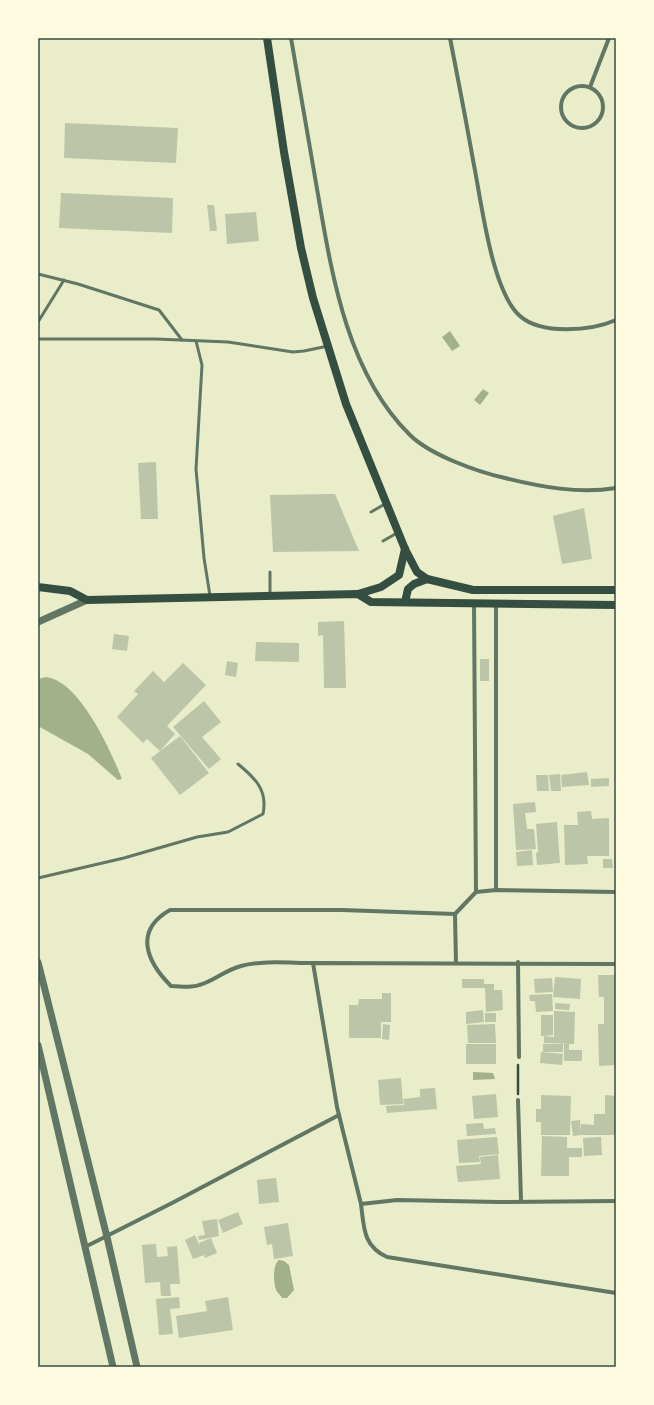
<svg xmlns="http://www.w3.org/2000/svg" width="654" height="1405" font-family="'Sofia Sans Condensed',sans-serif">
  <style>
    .water { fill: #a3b18a }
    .building { fill: #bcc5a7 }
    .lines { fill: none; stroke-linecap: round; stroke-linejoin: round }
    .path { stroke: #344e41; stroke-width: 2.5 }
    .service { stroke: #617663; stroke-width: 3 }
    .minor { stroke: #617663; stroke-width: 4 }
    .tertiary { stroke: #617663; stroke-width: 7 }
    .secondary { stroke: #344e41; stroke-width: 8 }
    .neatline { fill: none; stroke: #344e41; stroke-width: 1.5 }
  </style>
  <rect width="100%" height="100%" fill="#e9edc9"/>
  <g class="water">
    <path d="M 450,331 L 460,346 L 452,351 L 442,337 Z"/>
    <path d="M 483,389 L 489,393 L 480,405 L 474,400 Z"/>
    <path d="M 46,677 C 79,680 111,751 122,779 L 118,780 L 88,754 L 38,726 L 38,679 Z"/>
    <path d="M 473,1072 L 493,1073 L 495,1079 L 473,1080 Z"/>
    <path d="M 279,1260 L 284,1261 L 289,1265 L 294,1290 L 287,1298 L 282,1298 C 281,1296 280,1295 278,1293 C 273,1287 272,1265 279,1260 Z"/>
  </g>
  <g class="building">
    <path d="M 65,123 L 178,128 L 176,163 L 64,158 Z"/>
    <path d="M 61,193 L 173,198 L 172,233 L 59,228 Z"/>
    <path d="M 207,205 L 214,205 L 217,231 L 210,231 Z"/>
    <path d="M 256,212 L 259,241 L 227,244 L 225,214 Z"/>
    <path d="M 156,462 L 158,519 L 141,519 L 138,463 Z"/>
    <path d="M 335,494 L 359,551 L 273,552 L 270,495 Z"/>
    <path d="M 584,508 L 592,559 L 562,564 L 553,516 Z"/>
    <path d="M 344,621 L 346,688 L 324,688 L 323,635 L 318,636 L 318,622 Z"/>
    <path d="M 114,634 L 129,636 L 127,651 L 112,649 Z"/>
    <path d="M 256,642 L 299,643 L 299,662 L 255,661 Z"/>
    <rect x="480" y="659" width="9" height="22"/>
    <path d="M 227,661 L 238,663 L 236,677 L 225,675 Z"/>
    <path d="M 183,663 L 206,685 L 167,726 L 175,734 L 160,751 L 147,739 L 143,743 L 117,717 L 138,694 L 134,691 L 153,671 L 164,682 Z"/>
    <path d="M 204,701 L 221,722 L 202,737 L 221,759 L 209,769 L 173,727 Z"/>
    <path d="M 180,736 L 209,773 L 180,795 L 151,758 Z"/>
    <path d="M 587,772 L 589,785 L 562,787 L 561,775 Z"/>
    <path d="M 560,774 L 561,791 L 551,791 L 549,775 Z"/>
    <path d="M 536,775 L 548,775 L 549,791 L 537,791 Z"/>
    <path d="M 609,778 L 609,786 L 591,787 L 591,779 Z"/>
    <path d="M 535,802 L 536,812 L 525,813 L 527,829 L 534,829 L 536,849 L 516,850 L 513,804 Z"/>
    <path d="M 591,811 L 592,819 L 609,818 L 609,856 L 587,856 L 588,864 L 565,865 L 564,825 L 578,825 L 577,812 Z"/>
    <path d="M 557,822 L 560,863 L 537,865 L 536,853 L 538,852 L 536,824 Z"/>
    <path d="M 532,850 L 533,865 L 517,866 L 516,852 Z"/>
    <path d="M 603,859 L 612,859 L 613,868 L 603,868 Z"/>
    <path d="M 598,975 L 616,975 L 616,1065 L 599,1066 L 598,1024 L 604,1024 L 604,997 L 599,997 Z"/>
    <path d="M 555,977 L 581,979 L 580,999 L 553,997 Z"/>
    <path d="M 552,978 L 553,992 L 535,993 L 534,979 Z"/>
    <path d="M 462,979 L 484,979 L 484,984 L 494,984 L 494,990 L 502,990 L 503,1010 L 486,1012 L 485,988 L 462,988 Z"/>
    <path d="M 382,993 L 391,993 L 391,1022 L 381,1022 L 381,1038 L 349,1038 L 349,1005 L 358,1005 L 359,999 L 382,999 Z"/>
    <path d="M 552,994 L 553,1011 L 536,1012 L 535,1001 L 530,1001 L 529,995 Z"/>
    <path d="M 555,1003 L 570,1004 L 569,1010 L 555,1009 Z"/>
    <path d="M 483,1010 L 484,1022 L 466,1024 L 466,1012 Z"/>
    <path d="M 554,1011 L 575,1012 L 574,1044 L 544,1043 L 544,1036 L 554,1037 Z"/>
    <rect x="485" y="1013" width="11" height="9"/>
    <path d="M 541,1015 L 553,1015 L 553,1035 L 541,1036 Z"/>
    <path d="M 383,1024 L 390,1025 L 389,1040 L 382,1039 Z"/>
    <path d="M 495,1024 L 496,1043 L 468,1043 L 467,1025 Z"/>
    <rect x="466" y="1044" width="30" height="20"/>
    <rect x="543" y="1044" width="20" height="8"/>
    <path d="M 564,1044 L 569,1044 L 569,1050 L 582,1050 L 582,1061 L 564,1061 Z"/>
    <path d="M 541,1052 L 563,1054 L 562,1065 L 540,1063 Z"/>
    <path d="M 401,1078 L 403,1104 L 380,1105 L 378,1080 Z"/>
    <path d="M 435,1088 L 437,1109 L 387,1113 L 386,1106 L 404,1105 L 403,1099 L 420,1097 L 420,1089 Z"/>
    <path d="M 496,1094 L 498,1117 L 474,1119 L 472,1096 Z"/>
    <path d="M 541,1095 L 571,1096 L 570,1135 L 541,1135 L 541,1122 L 536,1122 L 536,1109 L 541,1109 Z"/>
    <path d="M 605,1095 L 616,1096 L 616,1135 L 581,1135 L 581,1124 L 594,1125 L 594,1114 L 605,1114 Z"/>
    <path d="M 580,1120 L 581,1135 L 573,1136 L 571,1121 Z"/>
    <path d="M 483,1123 L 484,1129 L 495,1128 L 496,1134 L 467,1136 L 466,1124 Z"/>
    <path d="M 542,1136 L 567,1137 L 567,1148 L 582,1148 L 582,1157 L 569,1157 L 569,1176 L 541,1176 Z"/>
    <path d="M 497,1137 L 499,1154 L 479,1156 L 480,1162 L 459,1163 L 457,1140 Z"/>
    <path d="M 601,1137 L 602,1155 L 584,1156 L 583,1138 Z"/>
    <path d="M 498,1155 L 500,1179 L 458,1182 L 456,1166 L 481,1164 L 480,1157 Z"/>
    <path d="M 276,1178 L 279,1202 L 259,1204 L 257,1180 Z"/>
    <path d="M 238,1212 L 243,1224 L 223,1233 L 218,1220 Z"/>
    <path d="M 217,1219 L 219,1236 L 199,1240 L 198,1236 L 205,1235 L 202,1221 Z"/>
    <path d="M 288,1223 L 293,1256 L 274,1259 L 272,1244 L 267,1245 L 264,1227 Z"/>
    <path d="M 195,1235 L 200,1247 L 199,1243 L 211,1238 L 217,1253 L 205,1258 L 204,1255 L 193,1259 L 185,1240 Z"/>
    <path d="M 156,1244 L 157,1257 L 168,1256 L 167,1247 L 177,1246 L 180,1284 L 170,1284 L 171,1296 L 161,1296 L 160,1282 L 145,1283 L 142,1245 Z"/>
    <path d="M 179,1297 L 180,1308 L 170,1309 L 173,1334 L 159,1335 L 156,1299 Z"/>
    <path d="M 228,1297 L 233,1330 L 179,1338 L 176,1316 L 207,1311 L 205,1301 Z"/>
  </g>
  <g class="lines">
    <path class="path" d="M 518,1094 L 518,1065"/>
    <g class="service">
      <path d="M 38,274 L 78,284 L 159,310 L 182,340"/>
      <path d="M 38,322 L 64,280"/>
      <path d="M 38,339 L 156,339 L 228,342 L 293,352 L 304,351 L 328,346"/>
      <path d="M 196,341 L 202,365 L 196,469 L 204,558 L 210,596"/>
      <path d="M 371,512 L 385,504"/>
      <path d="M 383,541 L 397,533"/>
      <path d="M 270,572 L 270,594"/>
      <path d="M 38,878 L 124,858 L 197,837 L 228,832 L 263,814 C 268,790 255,778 238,764"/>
    </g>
    <g class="minor">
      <path d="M 291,38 C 299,87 308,135 316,183 C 331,269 345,371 410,435 C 430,455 478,472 505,478 C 541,487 579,494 616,488"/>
      <path d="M 450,38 C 458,79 466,120 473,160 C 481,198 491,291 520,316 C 541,335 591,331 616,320"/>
      <circle cx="582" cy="107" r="21"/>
      <path d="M 590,87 L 609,38"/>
      <path d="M 474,604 L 476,892"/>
      <path d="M 496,890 L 496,604"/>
      <path d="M 518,962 L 519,1057"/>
      <path d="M 313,963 C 290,963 263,960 241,966 C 226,970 218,978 205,983 C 194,988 183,987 171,986 C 147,962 133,931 170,910 L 342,910 L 455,914"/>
      <path d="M 456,963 L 455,914 L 476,892 L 496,890 L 616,892"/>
      <path d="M 616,964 L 313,963 L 337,1107 L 361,1204 L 397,1200 L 499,1202 L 616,1201"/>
      <path d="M 518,1100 L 521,1201"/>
      <path d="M 361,1204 C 364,1228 363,1246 387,1257 L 616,1293"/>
      <path d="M 85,1247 L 174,1202 L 339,1115"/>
    </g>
    <g class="tertiary">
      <path d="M 38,622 L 87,600"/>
      <path d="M 38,962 L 107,1237 L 137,1367"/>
      <path d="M 38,1045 L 113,1367"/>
    </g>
    <g class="secondary">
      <path d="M 267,38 L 284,152 L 301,248 L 313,298 L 346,404 L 405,549 L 417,572 L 427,579"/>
      <path d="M 38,587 L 70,591 L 87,600 L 358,594 L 371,602 L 616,605"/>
      <path d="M 358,594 L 381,587 L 399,575 L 405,549"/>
      <path d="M 405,602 L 408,589 L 414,584 L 427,579 L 473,590 L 616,590"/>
    </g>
  </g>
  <rect width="654" height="1405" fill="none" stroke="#fefae0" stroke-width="78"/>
  <rect x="39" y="39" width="576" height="1327" class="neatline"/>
</svg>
